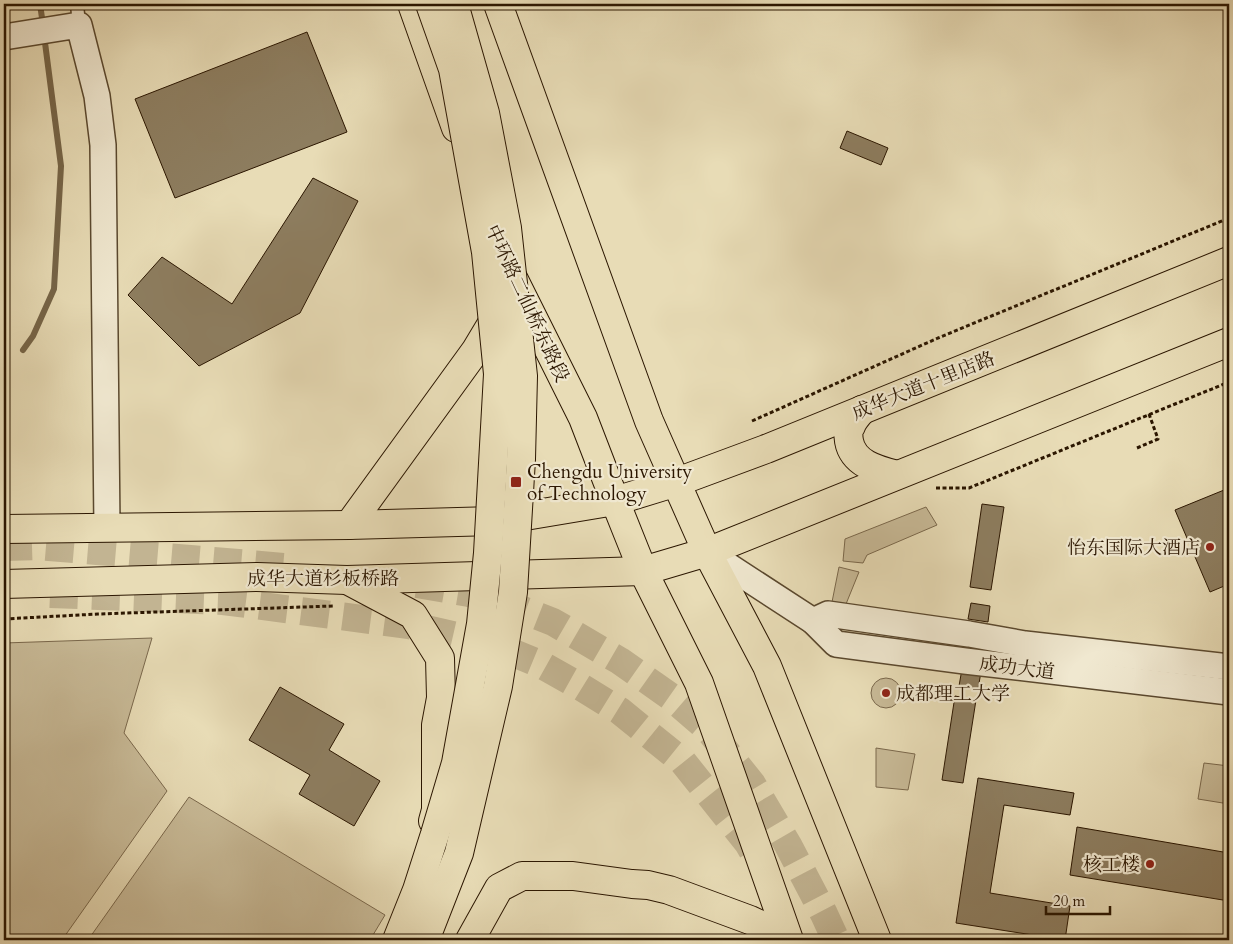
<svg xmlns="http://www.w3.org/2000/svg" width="1233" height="944" font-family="Cardo,'Noto Serif SC',serif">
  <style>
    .green { fill: #c8ba97; stroke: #7a684c }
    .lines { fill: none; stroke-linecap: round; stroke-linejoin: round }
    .stream { stroke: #766548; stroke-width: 6 }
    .building { fill: #8d7d5f; stroke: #2b1600 }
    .primary-tunnel { stroke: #c2b492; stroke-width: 28; stroke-dasharray: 28 14; stroke-linecap: butt }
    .service-casing { stroke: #5a482e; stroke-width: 15 }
    .minor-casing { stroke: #5a482e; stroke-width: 28 }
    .primary-casing { stroke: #2b1600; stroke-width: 30 }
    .path { stroke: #2b1600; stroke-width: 3; stroke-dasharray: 4 2.5; stroke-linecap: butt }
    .service { stroke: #f0e8d0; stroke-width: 12 }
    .minor { stroke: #f0e8d0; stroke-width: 25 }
    .primary { stroke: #e8dcb6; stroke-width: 28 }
    .primary-bridge-casing { stroke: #2b1600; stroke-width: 30; stroke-linecap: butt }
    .primary-bridge { stroke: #e8dcb6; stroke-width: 28 }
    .poi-dot { fill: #8f2418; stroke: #f0e8d0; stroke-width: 2 }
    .labels { text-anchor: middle; stroke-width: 4.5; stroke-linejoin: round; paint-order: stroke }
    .street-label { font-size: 19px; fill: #2b1600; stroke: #f0e8d0 }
    .poi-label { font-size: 19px; fill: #2b1600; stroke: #f0e8d0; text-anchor: start }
  </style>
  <rect width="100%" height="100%" fill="#e8dcb6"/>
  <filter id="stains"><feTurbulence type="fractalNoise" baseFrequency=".004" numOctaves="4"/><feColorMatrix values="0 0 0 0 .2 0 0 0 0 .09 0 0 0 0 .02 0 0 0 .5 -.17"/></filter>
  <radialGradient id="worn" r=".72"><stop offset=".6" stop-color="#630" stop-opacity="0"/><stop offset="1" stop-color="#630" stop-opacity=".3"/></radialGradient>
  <g class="green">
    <path d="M 926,507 L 937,525 L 867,555 L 863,563 L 843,561 L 845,539 Z"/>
    <path d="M 839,567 L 859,572 L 846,604 L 832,602 Z"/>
    <path d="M 152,638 L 124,733 L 167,791 L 62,940 L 4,940 L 4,643 Z"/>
    <circle cx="886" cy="693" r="15"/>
    <path d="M 876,748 L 915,754 L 908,790 L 876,787 Z"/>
    <path d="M 1204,763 L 1229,766 L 1229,804 L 1198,799 Z"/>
    <path d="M 189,797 L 385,915 L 370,940 L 88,940 Z"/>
  </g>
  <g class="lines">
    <g class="stream">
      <path d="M 40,4 L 43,25"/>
      <path d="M 23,350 L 33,336 L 54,289 L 61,166 L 44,35"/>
    </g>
  </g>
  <g class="building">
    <path d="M 117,4 L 169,4 L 150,6 L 132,6 Z"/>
    <path d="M 307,32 L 347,132 L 175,198 L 135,99 Z"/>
    <path d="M 847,131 L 888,148 L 881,165 L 840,148 Z"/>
    <path d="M 313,178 L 358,201 L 300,313 L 199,366 L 128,295 L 162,257 L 232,304 Z"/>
    <path d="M 1229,488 L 1229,584 L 1210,592 L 1175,510 Z"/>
    <path d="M 982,504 L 1004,507 L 991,590 L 970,587 Z"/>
    <path d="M 971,603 L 990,606 L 988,622 L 968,619 Z"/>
    <path d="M 962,669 L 981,672 L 978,689 L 959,686 Z"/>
    <path d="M 280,687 L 344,724 L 329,750 L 380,781 L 354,826 L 299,794 L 310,775 L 249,740 Z"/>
    <path d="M 955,696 L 976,700 L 963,783 L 942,780 Z"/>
    <path d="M 978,778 L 1074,793 L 1070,815 L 1004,805 L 990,893 L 1070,906 L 1065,940 L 956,923 Z"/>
    <path d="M 1077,827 L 1229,853 L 1229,901 L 1070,875 Z"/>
  </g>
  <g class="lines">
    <g class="primary-tunnel">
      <path d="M 4,547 L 37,546 L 285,567"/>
      <path d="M 417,584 L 469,593 L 510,605 L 553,622 L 620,661 L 671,697 L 708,729 L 752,784 L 788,845 L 824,914 L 836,940"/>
      <path d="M 50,594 L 223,601 L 409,625 L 479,641 L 511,652 L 540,664 L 581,687 L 620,711 L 683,762 L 748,843 L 755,855"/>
    </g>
    <defs>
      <path id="service" d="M 77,4 L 79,25"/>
      <g id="minor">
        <path d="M 4,37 L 79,25 L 97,96 L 103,145 L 107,528"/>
        <path d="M 707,552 L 813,621 L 836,644 L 965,661 L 1229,692"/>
        <path d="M 813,621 L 828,614 L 969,634 L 1025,644 L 1229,667"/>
      </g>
      <g id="primary">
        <path d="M 412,4 L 456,128"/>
        <path d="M 498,4 L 649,421 L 707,552 L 767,666 L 877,940"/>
        <path d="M 513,278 L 583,418 L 615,501 L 643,571 L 699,683 L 789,940"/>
        <path d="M 862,410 C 858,415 853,420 851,426 C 848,430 848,436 849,441 C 853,464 878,470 897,475"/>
        <path d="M 349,525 L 476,350 L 500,310"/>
        <path d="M 4,529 L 349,525 L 494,521 L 615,501 L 677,482 L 766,449 L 1229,261"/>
        <path d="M 349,581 L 413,615 L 440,658 L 441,698 L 436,725 L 436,810 L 433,821"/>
        <path d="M 4,584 L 257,577 L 347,580 L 643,571 L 707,552 L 1229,342"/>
        <path d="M 470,940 L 499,888 L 522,876 L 573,876 L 632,884 L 648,885 L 669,890 L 750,920 L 787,937"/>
      </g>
    </defs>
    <use href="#service" class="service-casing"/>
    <use href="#minor" class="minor-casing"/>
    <use href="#primary" class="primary-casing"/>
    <g class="path">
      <path d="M 752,421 L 938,338 L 1229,218"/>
      <path d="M 1137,448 L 1158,439 L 1149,414"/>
      <path d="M 936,488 L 969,488 L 1229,382"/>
      <path d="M 4,619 L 98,614 L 333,606"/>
    </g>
    <use href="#service" class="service"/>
    <use href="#minor" class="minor"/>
    <use href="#primary" class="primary"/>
    <defs>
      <g id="primary-bridge">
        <path d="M 397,940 L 417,890 L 435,834 L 456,763 L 481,624 L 488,553 L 498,374 L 486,252 L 453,69 L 430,4"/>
        <path d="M 425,940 L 459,853 L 498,686 L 513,592 L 521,459 L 523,376 L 507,228 L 485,113 L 454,4"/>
      </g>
    </defs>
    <use href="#primary-bridge" class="primary-bridge-casing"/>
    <use href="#primary-bridge" class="primary-bridge"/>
  </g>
  <g class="poi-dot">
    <rect x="510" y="476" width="12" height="12" rx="2.5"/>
    <circle cx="1210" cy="547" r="5"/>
    <circle cx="886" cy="693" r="5"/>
    <circle cx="1150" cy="864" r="5"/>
  </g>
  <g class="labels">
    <g class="street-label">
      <text transform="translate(528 303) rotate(65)" y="7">中环路二仙桥东路段</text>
      <text transform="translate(923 385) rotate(-22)" y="7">成华大道十里店路</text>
      <text x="323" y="585">成华大道杉板桥路</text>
      <text transform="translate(1017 667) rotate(7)" y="7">成功大道</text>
    </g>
    <g class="poi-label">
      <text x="527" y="478">Chengdu University<tspan x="527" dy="22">of Technology</tspan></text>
      <text x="1200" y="554" text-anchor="end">怡东国际大酒店</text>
      <text x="896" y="700">成都理工大学</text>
      <text x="1140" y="871" text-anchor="end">核工楼</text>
    </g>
  </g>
  <rect width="1233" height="944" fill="none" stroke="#e8dcb6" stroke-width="20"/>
  <rect x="5" y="5" width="1223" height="934" fill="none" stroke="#2b1600" stroke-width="2.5"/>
  <rect x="10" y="10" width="1213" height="924" fill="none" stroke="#2b1600"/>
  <path d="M1046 906v8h64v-8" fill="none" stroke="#2b1600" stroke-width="2.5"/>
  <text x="1053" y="906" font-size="15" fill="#2b1600" stroke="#f0e8d0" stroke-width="4" paint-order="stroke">20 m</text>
  <rect width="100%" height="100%" filter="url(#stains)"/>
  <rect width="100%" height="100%" fill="url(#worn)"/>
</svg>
